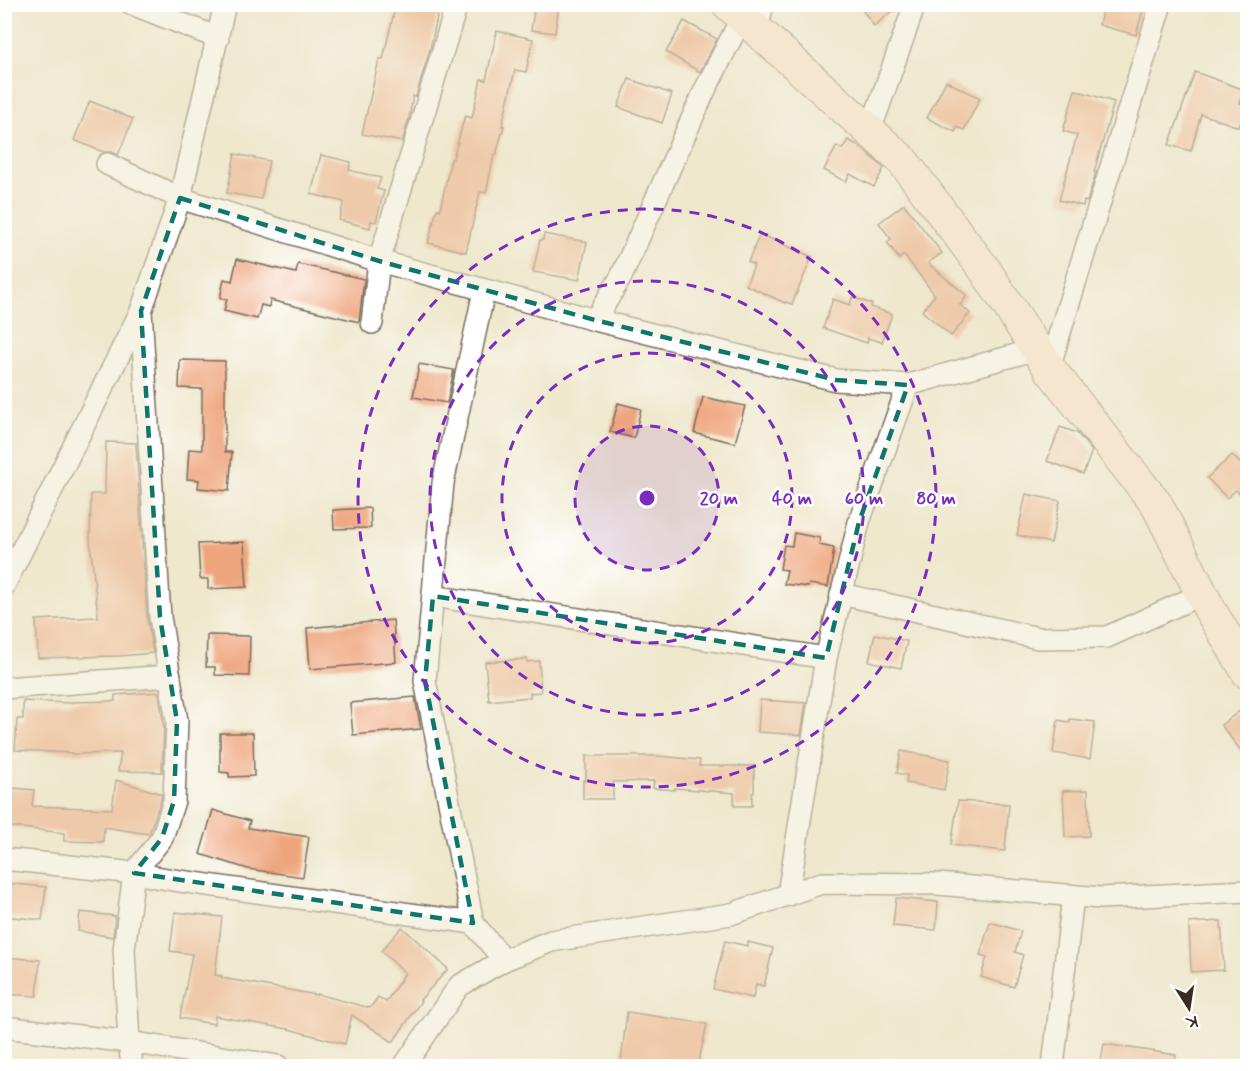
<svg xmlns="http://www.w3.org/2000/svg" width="1252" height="1071" font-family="Mynerve,sans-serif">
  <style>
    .building { fill: #efa67e }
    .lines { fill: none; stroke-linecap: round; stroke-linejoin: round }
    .street-casing { stroke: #7a6c5b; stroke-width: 24 }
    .secondary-casing { stroke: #7a6c5b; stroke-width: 34 }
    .street { stroke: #fff; stroke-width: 21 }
    .secondary { stroke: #fde4d1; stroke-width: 32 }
    .marked { fill: none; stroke: #0f766e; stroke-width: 4.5; stroke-dasharray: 12 8; stroke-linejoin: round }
    .ring { fill: none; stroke: #7b2cbf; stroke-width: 3; stroke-dasharray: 10 8 }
    .centre { fill: #7b2cbf; stroke: #fff; stroke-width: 3 }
    .ring-label { font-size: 18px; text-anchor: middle; font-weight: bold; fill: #7b2cbf; stroke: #fff; stroke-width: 5; stroke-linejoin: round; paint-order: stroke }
  </style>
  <rect width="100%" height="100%" fill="#fff"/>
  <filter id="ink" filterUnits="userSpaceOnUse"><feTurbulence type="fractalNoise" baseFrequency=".0167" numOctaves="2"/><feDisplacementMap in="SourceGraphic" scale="12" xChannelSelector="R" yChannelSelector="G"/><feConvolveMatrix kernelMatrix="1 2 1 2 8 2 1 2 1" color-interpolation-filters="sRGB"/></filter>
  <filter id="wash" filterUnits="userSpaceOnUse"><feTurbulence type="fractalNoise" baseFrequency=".008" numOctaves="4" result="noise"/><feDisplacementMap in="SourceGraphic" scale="24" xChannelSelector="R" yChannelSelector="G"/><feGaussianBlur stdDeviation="1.35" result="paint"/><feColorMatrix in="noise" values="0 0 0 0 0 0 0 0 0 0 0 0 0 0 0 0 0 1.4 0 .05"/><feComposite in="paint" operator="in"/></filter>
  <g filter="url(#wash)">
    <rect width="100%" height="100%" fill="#efe8cd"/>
    <g id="blocks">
      <g class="building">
        <path d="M 396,4 L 440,4 L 430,49 L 416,97 L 413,96 L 409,118 L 402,142 L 362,134 L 379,59 L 383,59 Z"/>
        <path d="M 535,4 L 559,4 L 555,33 L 531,30 Z"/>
        <path d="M 858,4 L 901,4 L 874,26 Z"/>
        <path d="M 1104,4 L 1124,4 L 1143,10 L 1136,35 L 1099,25 Z"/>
        <path d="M 684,21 L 717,39 L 700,72 L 666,52 Z"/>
        <path d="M 497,31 L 533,39 L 526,72 L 515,70 L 502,126 L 504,126 L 496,155 L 494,155 L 486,193 L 480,192 L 466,252 L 428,243 L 437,209 L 440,210 L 451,159 L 453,159 L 465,116 L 472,118 L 481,79 L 486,80 Z"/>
        <path d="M 1195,72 L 1245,90 L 1240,103 L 1247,105 L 1239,127 L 1201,114 L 1191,151 L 1169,145 Z"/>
        <path d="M 629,79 L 672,94 L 662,123 L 618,107 Z"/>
        <path d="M 946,81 L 980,98 L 964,130 L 957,127 L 955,132 L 927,118 Z"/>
        <path d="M 1075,90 L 1114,102 L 1094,172 L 1096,172 L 1087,202 L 1084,201 L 1083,206 L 1059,200 L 1077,135 L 1063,131 Z"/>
        <path d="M 90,101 L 133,119 L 118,155 L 112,152 L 103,152 L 74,140 Z"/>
        <path d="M 848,140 L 859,146 L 884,168 L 874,187 L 850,174 L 846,182 L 824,170 L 837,146 L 842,149 Z"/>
        <path d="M 235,154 L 269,161 L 261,199 L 227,193 Z"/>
        <path d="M 321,155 L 351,162 L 349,170 L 381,178 L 377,189 L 384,191 L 376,222 L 371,221 L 370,228 L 339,220 L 344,202 L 311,194 Z"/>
        <path d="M 904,204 L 942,253 L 928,263 L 967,296 L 960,305 L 970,313 L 951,336 L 922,311 L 935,295 L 904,255 L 899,259 L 887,242 L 891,239 L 879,223 Z"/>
        <path d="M 544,234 L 587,242 L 579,280 L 533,272 L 540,240 L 543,240 Z"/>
        <path d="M 760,234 L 812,257 L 792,304 L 786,302 L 785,303 L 746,285 L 754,265 L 748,262 Z"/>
        <path d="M 237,259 L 296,273 L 298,264 L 364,279 L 359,322 L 270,300 L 269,307 L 261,305 L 257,319 L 224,311 L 227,299 L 220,298 L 224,279 L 232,281 Z"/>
        <path d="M 852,297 L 872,304 L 871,307 L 892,314 L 882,342 L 868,338 L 867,343 L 823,328 L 833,299 L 850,305 Z"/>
        <path d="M 180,360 L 225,361 L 225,452 L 232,452 L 229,491 L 198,488 L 199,480 L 187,479 L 189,449 L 202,450 L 202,389 L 179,388 Z"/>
        <path d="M 419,364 L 454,370 L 447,403 L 413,397 Z"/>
        <path d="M 703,397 L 745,406 L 735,443 L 694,433 Z"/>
        <path d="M 618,403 L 641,409 L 634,438 L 610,432 Z"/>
        <path d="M 1060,427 L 1077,433 L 1092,451 L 1083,474 L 1047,461 Z"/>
        <path d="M 106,442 L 136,443 L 147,618 L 153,653 L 120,656 L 38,658 L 36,620 L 98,617 L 90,540 L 91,494 L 105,494 Z"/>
        <path d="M 1232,455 L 1248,471 L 1248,501 L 1236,490 L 1227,498 L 1207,478 Z"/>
        <path d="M 1026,494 L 1060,501 L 1051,543 L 1017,535 Z"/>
        <path d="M 370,508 L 371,528 L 334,529 L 333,510 Z"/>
        <path d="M 794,533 L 820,538 L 819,545 L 834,548 L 828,587 L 809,584 L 808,587 L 784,584 L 787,570 L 780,569 L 784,545 L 792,546 Z"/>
        <path d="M 244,542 L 247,587 L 208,589 L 208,579 L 200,579 L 198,544 Z"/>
        <path d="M 393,620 L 396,662 L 310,669 L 307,628 Z"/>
        <path d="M 875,634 L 907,641 L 901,668 L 869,661 Z"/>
        <path d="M 207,635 L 250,636 L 249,676 L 215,675 L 215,667 L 206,667 Z"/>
        <path d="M 527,659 L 527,662 L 539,661 L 541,692 L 530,693 L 530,697 L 489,701 L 485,662 Z"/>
        <path d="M 159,692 L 164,728 L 162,772 L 118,771 L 121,753 L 72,754 L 72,753 L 15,750 L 17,719 L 23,719 L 23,701 L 71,703 L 71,702 L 115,701 L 115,695 Z"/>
        <path d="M 415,697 L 421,729 L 353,735 L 350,703 Z"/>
        <path d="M 760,700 L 806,703 L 801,735 L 758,732 Z"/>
        <path d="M 1248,705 L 1248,760 L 1221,725 Z"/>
        <path d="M 1070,719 L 1095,722 L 1090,759 L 1053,753 L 1058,720 L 1070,722 Z"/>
        <path d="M 220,733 L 253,733 L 254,776 L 229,777 L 229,773 L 220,772 Z"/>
        <path d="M 901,751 L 950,760 L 944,790 L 906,783 L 907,775 L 897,773 Z"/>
        <path d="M 586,756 L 659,756 L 700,760 L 699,766 L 754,766 L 754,793 L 752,793 L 752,806 L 734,806 L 734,793 L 675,788 L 674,790 L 653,788 L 654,781 L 613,782 L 613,799 L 583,799 L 583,780 L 586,780 Z"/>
        <path d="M 116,780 L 162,794 L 161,799 L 149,834 L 104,827 L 103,842 L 64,841 L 64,833 L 4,826 L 4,787 L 34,790 L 32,806 L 112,809 Z"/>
        <path d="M 1088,790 L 1089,836 L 1065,837 L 1063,791 Z"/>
        <path d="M 958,801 L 1009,804 L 1005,851 L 951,845 Z"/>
        <path d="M 213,810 L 250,821 L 248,828 L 309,837 L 303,877 L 248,869 L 200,854 Z"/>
        <path d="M 4,883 L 46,887 L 42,920 L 4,916 Z"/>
        <path d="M 896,898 L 938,902 L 936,930 L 893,926 Z"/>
        <path d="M 80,912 L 115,916 L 113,937 L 78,931 Z"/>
        <path d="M 175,912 L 222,917 L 215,975 L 222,976 L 222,978 L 317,995 L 317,994 L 370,1008 L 378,997 L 386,1002 L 405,973 L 381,951 L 402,927 L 448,969 L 420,1000 L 421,1001 L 393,1042 L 352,1015 L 345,1044 L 288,1029 L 215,1016 L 214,1024 L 180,1018 L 192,954 L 170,951 Z"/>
        <path d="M 1221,921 L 1224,970 L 1191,972 L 1189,923 Z"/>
        <path d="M 990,922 L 1021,931 L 1015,952 L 1023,955 L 1014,987 L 981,977 L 987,957 L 980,955 Z"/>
        <path d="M 725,941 L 748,946 L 748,942 L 773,948 L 764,986 L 756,984 L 753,998 L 713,989 Z"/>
        <path d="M 4,957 L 40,960 L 37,996 L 4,994 Z"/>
        <path d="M 627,1012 L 707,1024 L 698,1066 L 645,1066 L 621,1062 Z"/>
        <path d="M 1104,1044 L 1176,1055 L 1175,1066 L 1100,1066 Z"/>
      </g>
    </g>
  </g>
  <g filter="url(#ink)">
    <use href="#blocks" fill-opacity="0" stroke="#7a6c5b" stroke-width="1.5"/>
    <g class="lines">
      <defs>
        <g id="street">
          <path d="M 132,4 L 218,38"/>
          <path d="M 757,30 L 763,4"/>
          <path d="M 870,131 L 915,4"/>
          <path d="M 107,164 L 180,198 L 379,261 L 595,320 L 621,277 L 704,92 L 742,17"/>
          <path d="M 484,291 L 443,483 L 425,681 L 473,923 L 504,960"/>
          <path d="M 595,320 L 836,380 L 908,385"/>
          <path d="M 372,323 L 379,261 L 457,4"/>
          <path d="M 1049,368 L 1161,4"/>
          <path d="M 4,586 L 141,311 L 180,198 L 225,4"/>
          <path d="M 841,594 L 1038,638 L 1107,637 L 1202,594"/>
          <path d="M 433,596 L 826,658"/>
          <path d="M 4,688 L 170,676"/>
          <path d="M 4,859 L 134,873 L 173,880 L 473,923"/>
          <path d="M 788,895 L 826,658 L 859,522 L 908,385 L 1037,349"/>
          <path d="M 4,1027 L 129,1042 L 278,1066"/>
          <path d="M 132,1066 L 129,1042 L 124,949 L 134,873 L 162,838 L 174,801 L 177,721 L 160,617 L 141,311"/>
          <path d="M 404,1066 L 459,986 L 504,960 L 551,941 L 731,914 L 822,883 L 937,884 L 1101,898 L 1248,891"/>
          <path d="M 1053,1066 L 1073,896"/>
        </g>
        <path id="secondary" d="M 728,4 L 902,160 L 985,270 L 1049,368 L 1157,505 L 1210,610 L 1248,673"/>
      </defs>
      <use href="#street" class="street-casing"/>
      <use href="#secondary" class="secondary-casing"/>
      <use href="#street" class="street"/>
      <use href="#secondary" class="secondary"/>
    </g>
  </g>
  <path d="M0 0H1252V1071H0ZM 180,198 L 379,261 L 595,320 L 836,380 L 908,385 L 859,522 L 826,658 L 433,596 L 425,681 L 473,923 L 134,873 L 162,838 L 174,801 L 177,721 L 160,617 L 141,311 Z" fill="#efe8cd" fill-opacity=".55" fill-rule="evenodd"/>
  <path class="marked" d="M 180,198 L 379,261 L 595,320 L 836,380 L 908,385 L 859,522 L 826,658 L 433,596 L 425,681 L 473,923 L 134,873 L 162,838 L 174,801 L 177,721 L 160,617 L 141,311 Z"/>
  <circle cx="647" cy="498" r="72" fill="#7b2cbf" fill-opacity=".12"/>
  <g class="ring">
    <circle cx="647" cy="498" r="72"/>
    <circle cx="647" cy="498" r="145"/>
    <circle cx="647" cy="498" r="217"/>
    <circle cx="647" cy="498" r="289"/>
  </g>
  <circle cx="647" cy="498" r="9" class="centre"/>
  <g class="ring-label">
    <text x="719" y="504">20 m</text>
    <text x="792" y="504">40 m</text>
    <text x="864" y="504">60 m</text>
    <text x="936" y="504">80 m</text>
  </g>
  <rect width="1252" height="1071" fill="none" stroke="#fff" stroke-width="24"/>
  <g transform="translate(1189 1008) rotate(168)" stroke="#ffffff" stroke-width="4.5" paint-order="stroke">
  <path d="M0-4.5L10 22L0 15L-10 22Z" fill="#3b2a1e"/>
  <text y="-9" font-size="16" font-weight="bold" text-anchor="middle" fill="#3b2a1e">K</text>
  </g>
</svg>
